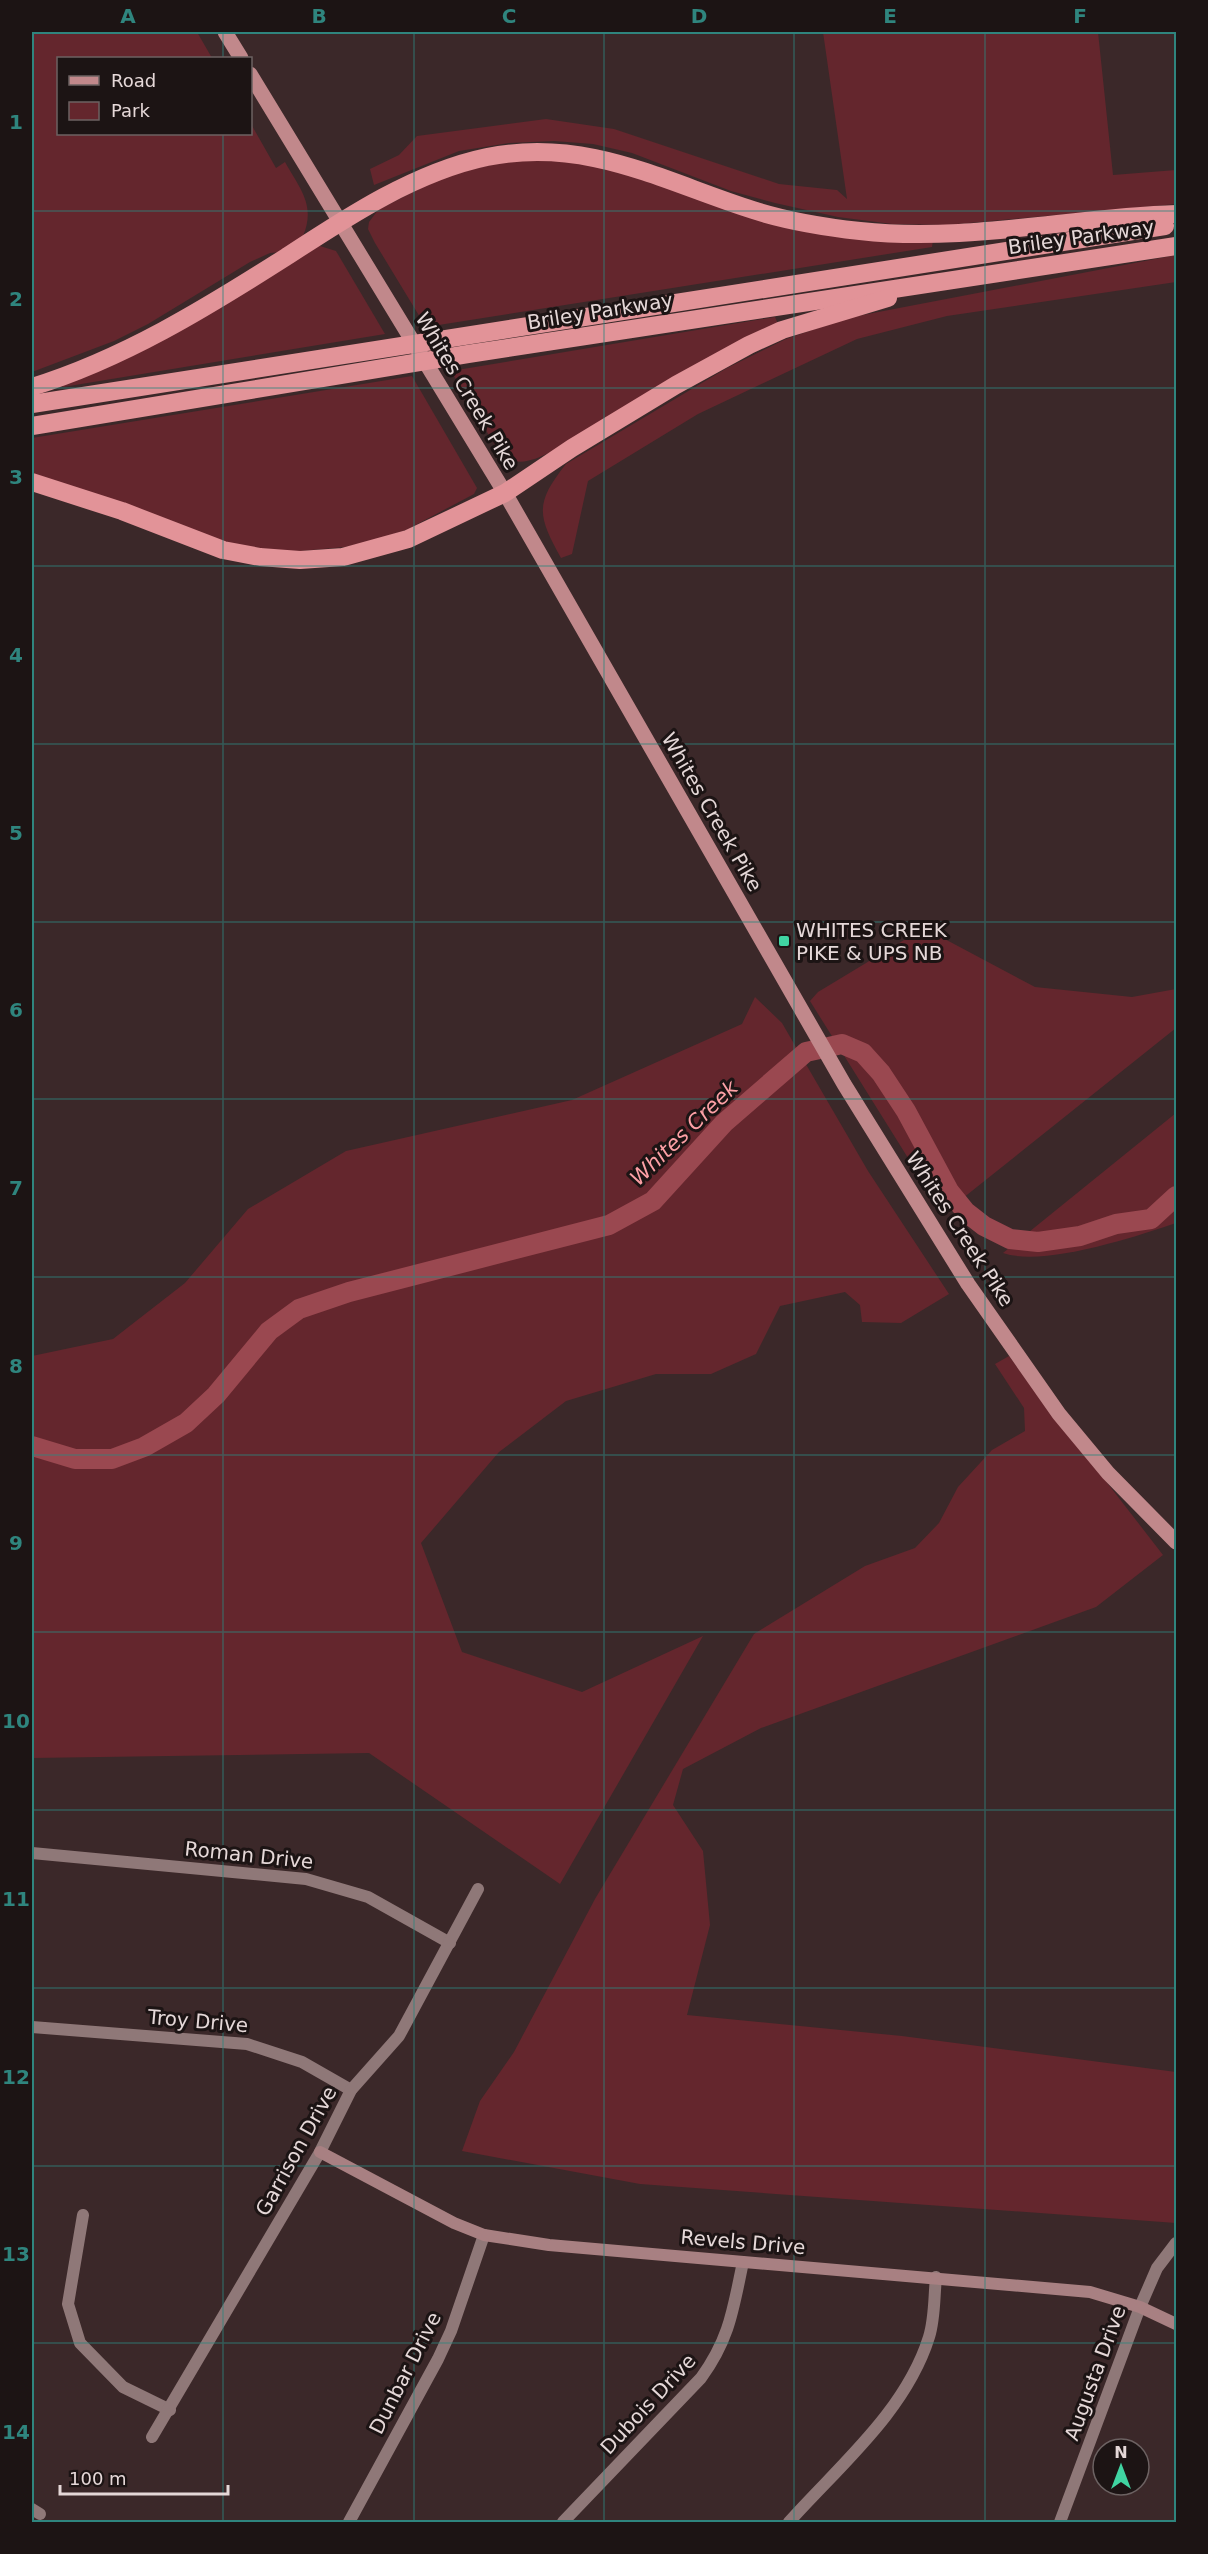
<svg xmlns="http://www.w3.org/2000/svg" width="1208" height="2554" font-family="'DejaVu Sans',sans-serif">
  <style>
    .green { fill: #64262d }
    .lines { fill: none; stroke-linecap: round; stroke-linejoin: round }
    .river { stroke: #9a4850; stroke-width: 20 }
    .street { stroke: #8f7878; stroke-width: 12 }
    .secondary { stroke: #a88082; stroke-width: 12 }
    .primary { stroke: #c1888b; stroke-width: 15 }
    .highway { stroke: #e29398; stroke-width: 18 }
    .grid { fill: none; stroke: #2f857e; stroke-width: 1.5; stroke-opacity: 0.55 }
    .poi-dot { fill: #40d4a2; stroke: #1c1414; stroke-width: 2 }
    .labels { text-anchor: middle; stroke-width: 6; stroke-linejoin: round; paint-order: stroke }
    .street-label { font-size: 20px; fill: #e5d8d8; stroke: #1c1414 }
    .poi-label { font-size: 20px; fill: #e5d8d8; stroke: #1c1414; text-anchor: start }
    .water-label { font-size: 21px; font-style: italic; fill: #fda0a6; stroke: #1c1414 }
    .neatline { fill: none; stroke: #2f857e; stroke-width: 2 }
    .grid-label { font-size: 20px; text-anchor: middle; font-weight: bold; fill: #2f857e }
  </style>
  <rect width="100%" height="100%" fill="#3b2829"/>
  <g class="green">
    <path d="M 32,32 L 197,32 L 212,58 L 58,58 L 58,134 L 250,134 L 251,124 L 276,168 L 285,162 C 300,189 316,205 303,236 L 281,252 L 270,253 L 250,262 L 148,324 L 114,341 L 32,372 Z"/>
    <path d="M 823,32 L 1098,32 L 1113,175 L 1176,170 L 1176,204 L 947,225 L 892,224 L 838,217 L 775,203 L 731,191 L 632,153 L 593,144 L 554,141 L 509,143 L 459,151 L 374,185 L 370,169 L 399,155 L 417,136 L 546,119 L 614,129 L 779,184 L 837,190 L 847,199 Z"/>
    <path d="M 511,160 L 580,161 L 677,190 L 933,240 L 932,247 L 426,327 L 375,243 L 368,229 L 369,222 L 378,210 L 442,177 Z"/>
    <path d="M 320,246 L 336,251 L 385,334 L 63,387 L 62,384 L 312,247 Z"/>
    <path d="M 1176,255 L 1176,282 L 947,316 L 857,339 L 698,414 L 588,481 L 572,554 L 561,558 C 537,515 535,503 566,464 L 727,368 L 786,339 L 847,318 Z"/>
    <path d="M 775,317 L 778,324 L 551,452 C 533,460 518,468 500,454 L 451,371 Z"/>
    <path d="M 412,376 L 477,488 L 474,494 L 406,530 L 376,540 L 345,547 L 289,552 L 229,544 L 32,475 L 32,438 Z"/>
    <path d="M 924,928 L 1035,987 L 1132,997 L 1176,989 L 1176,1028 L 943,1214 L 810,1001 L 818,992 Z"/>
    <path d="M 755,997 L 782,1023 L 868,1171 L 949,1294 L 901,1323 L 862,1322 L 860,1305 L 845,1292 L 780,1306 L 756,1354 L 711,1374 L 656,1374 L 566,1401 L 499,1452 L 421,1543 L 462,1652 L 582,1692 L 703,1636 L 560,1884 L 369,1753 L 32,1758 L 32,1356 L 113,1339 L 185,1283 L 248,1209 L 346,1151 L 572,1100 L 742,1024 Z"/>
    <path d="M 1176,1113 L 1176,1223 C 1135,1237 1043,1267 1003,1253 Z"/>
    <path d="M 1009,1356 L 1163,1555 L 1096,1607 L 761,1728 L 683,1769 L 673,1805 L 703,1851 L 710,1925 L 687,2015 L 902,2036 L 1176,2072 L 1176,2223 L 640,2184 L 462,2151 L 480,2101 L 514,2052 L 595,1899 L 754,1634 L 865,1566 L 915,1548 L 939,1523 L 958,1487 L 992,1450 L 1025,1431 L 1024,1408 L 995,1364 Z"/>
  </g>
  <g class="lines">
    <path class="river" d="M 32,1446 L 75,1459 L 112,1459 L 144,1447 L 186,1423 L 216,1395 L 269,1331 L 299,1309 L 349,1292 L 609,1225 L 653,1201 L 724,1123 L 806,1052 L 842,1044 L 863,1053 L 881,1073 L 906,1111 L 949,1191 L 966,1212 L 984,1226 L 1010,1239 L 1038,1242 L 1080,1236 L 1116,1224 L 1151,1219 L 1176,1196"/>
    <g class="street">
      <path d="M 32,1853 L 306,1879 L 368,1897 L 450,1943"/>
      <path d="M 32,2027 L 247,2044 L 302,2062 L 351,2090"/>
      <path d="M 83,2215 L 68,2304 L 80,2343 L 123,2387 L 170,2410"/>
      <path d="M 152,2437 L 320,2152 L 351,2090 L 399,2036 L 478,1889"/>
      <path d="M 32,2509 L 40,2514"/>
      <path d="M 349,2522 L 438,2359 L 451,2331 L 484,2235"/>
      <path d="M 563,2522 L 701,2378 C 730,2338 733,2309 743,2262"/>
      <path d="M 789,2522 C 839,2466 906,2411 929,2337 C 935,2318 934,2296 936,2277"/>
      <path d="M 1060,2522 L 1140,2307 L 1157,2268 L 1176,2243"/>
    </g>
    <path class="secondary" d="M 320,2152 L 454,2223 L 484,2235 L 549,2245 L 1090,2292 L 1140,2307 L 1176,2324"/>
    <g class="primary">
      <path d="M 225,32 L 241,58"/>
      <path d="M 250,74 L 505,493 L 844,1084 L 968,1284 L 1059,1414 L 1108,1473 L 1176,1542"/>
    </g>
    <g class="highway">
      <path d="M 32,387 C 123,359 206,308 286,257 C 347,217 415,172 487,157 C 587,137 662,181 753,210 C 787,221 824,227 860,231 C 966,243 1071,217 1176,214"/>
      <path d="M 32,404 L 1165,226"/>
      <path d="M 32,426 L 468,354 L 1176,246"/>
      <path d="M 32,482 L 122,511 L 223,550 L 260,557 L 300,560 L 343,557 L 408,539 L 505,493 L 572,448 L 676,385 L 749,345 L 782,330 L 888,298"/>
    </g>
  </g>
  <path class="grid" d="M 223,32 L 223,58M 414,32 L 414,2522M 604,32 L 604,2522M 794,32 L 794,2522M 985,32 L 985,2522M 223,134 L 223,2522M 32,211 L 1176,211M 32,388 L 1176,388M 32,566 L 1176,566M 32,744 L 1176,744M 32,922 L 1176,922M 32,1099 L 1176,1099M 32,1277 L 1176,1277M 32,1455 L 1176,1455M 32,1632 L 1176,1632M 32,1810 L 1176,1810M 32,1988 L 1176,1988M 32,2166 L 1176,2166M 32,2343 L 1176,2343"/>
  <rect class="poi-dot" x="778" y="935" width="12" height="12" rx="3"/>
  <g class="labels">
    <g class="street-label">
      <text transform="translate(1081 237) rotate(-8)" y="7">Briley Parkway</text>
      <text transform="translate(600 311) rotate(-9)" y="7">Briley Parkway</text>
      <text transform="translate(467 391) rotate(59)" y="7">Whites Creek Pike</text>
      <text transform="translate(712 812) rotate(60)" y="7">Whites Creek Pike</text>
      <text transform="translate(960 1229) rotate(57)" y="7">Whites Creek Pike</text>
      <text transform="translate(249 1855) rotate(6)" y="7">Roman Drive</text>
      <text transform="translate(198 2021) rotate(5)" y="7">Troy Drive</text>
      <text transform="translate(296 2151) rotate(-61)" y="7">Garrison Drive</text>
      <text transform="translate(743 2242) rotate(5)" y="7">Revels Drive</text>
      <text transform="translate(405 2373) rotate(-63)" y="7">Dunbar Drive</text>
      <text transform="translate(1095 2373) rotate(-70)" y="7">Augusta Drive</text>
      <text transform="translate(648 2404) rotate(-47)" y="7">Dubois Drive</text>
    </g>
    <g class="poi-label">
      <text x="796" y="937">WHITES CREEK<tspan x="796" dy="23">PIKE &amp; UPS NB</tspan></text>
    </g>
    <g class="water-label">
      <text transform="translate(684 1133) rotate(-44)" y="7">Whites Creek</text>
    </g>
  </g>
  <rect width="1208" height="2554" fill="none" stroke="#1c1414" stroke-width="66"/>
  <rect x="57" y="57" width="195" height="78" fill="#1c1414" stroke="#6c6262" stroke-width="1.5"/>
  <rect x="69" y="76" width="30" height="9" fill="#c1888b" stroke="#6c6262" stroke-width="1.5"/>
  <text x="111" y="87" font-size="18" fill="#e5d8d8">Road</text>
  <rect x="69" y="102" width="30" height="18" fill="#64262d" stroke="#6c6262" stroke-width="1.5"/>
  <text x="111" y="117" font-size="18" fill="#e5d8d8">Park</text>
  <g transform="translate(1121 2467)"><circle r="28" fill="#1c1414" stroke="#6c6262" stroke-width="1.5"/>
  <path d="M0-4.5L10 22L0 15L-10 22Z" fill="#40d4a2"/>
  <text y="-9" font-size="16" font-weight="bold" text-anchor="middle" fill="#e5d8d8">N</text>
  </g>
  <path d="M60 2485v9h168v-9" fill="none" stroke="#e5d8d8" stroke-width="3"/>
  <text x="69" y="2485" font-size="18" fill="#e5d8d8" stroke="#1c1414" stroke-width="4.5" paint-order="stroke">100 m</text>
  <rect x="33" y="33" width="1142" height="2488" class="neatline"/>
  <g class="grid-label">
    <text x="128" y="23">A</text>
    <text x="319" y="23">B</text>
    <text x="509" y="23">C</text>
    <text x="699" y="23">D</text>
    <text x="890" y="23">E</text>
    <text x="1080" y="23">F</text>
    <text x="16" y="129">1</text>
    <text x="16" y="306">2</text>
    <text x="16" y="484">3</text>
    <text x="16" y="662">4</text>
    <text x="16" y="840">5</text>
    <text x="16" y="1017">6</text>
    <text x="16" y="1195">7</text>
    <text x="16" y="1373">8</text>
    <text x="16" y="1550">9</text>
    <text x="16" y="1728">10</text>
    <text x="16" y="1906">11</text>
    <text x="16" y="2084">12</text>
    <text x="16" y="2261">13</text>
    <text x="16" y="2439">14</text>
  </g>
</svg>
